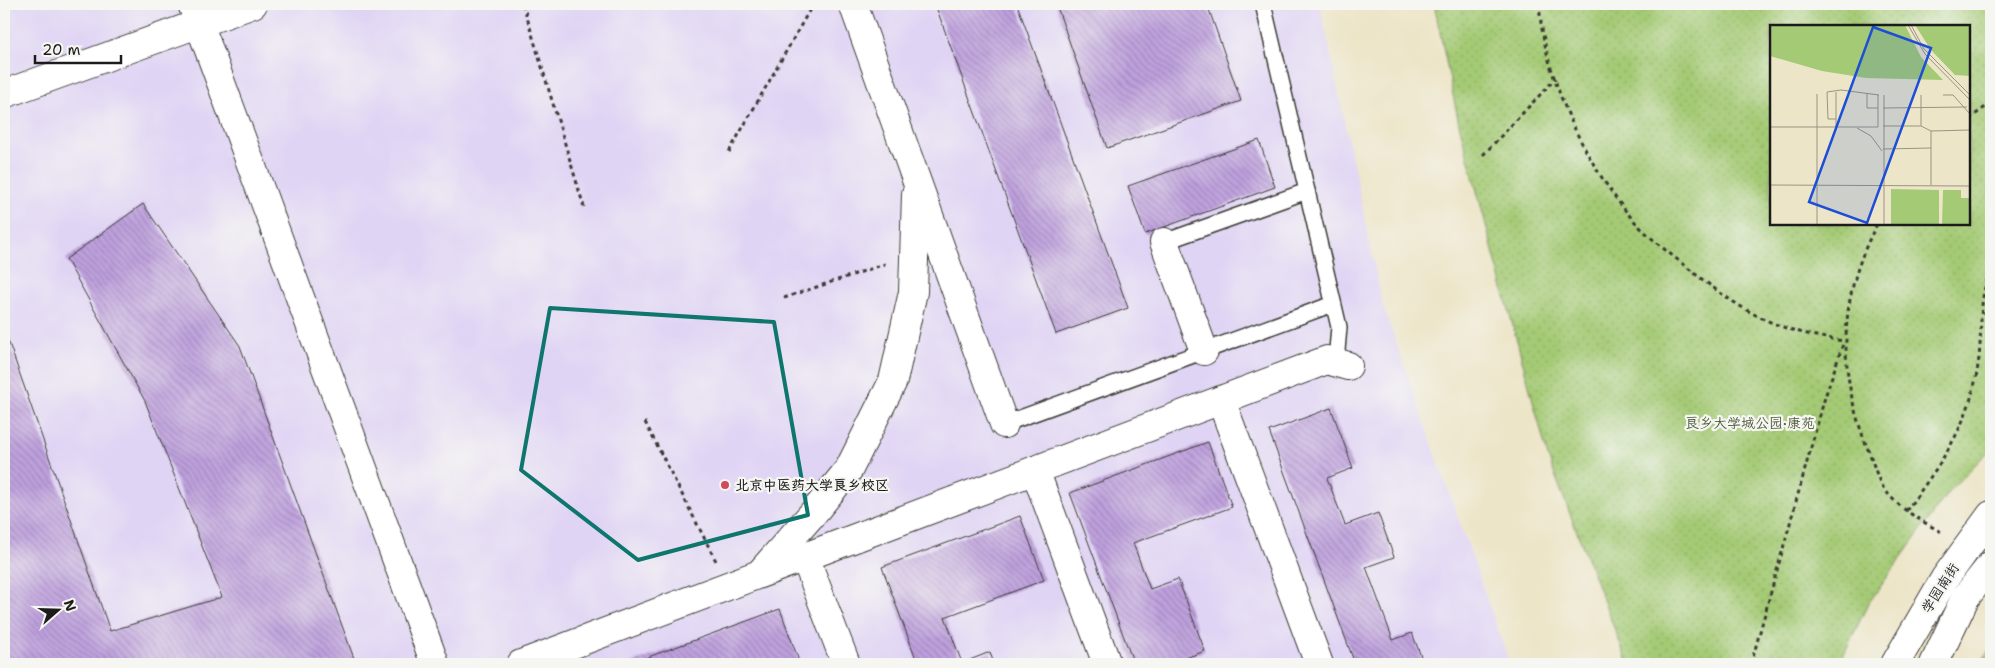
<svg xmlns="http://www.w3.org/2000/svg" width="1995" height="668" font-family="'Shantell Sans','LXGW WenKai TC',sans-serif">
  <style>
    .built { fill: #e0d4f4 }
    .park { fill: url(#park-dots); stroke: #607348; fill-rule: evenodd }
    .building { fill: url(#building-back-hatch) }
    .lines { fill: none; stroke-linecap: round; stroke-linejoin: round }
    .service-casing { stroke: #3b3a36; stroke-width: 18 }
    .minor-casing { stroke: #3b3a36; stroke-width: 30 }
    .tertiary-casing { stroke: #3b3a36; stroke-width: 30 }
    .path { stroke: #3b3a36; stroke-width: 3; stroke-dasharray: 4 4; stroke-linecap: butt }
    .service { stroke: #fff; stroke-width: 15 }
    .minor { stroke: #fff; stroke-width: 28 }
    .tertiary { stroke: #fff; stroke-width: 28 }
    .marked { fill: none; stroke: #0f766e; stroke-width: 4; stroke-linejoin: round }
    .poi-dot { fill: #d1495b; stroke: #f6f6f2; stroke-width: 2 }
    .labels { text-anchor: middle; stroke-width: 4.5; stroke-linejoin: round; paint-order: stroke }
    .park-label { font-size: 14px; fill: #4c593b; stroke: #f6f6f2 }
    .poi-label { font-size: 14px; font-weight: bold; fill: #1c1c1c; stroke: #f6f6f2; text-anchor: start }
    .street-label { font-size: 14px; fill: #1c1c1c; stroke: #f6f6f2 }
    .inset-road { fill: none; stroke: #999583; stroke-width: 1 }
    .view { fill: #1d4ed8; fill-opacity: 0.15; stroke: #1d4ed8; stroke-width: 2.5 }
    .inset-edge { fill: none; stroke: #1c1c1c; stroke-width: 2.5 }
  </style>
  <defs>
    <pattern id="park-dots" width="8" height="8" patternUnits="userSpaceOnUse" patternTransform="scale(1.25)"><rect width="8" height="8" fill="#a4ca75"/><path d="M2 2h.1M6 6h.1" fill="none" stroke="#8dad65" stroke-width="1.8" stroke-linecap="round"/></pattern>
    <pattern id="building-back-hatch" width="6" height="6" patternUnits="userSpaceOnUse" patternTransform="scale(1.25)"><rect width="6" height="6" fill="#bfa1de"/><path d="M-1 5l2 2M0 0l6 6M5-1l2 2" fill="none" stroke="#9a82b3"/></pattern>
  </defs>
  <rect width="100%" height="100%" fill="#f6f6f2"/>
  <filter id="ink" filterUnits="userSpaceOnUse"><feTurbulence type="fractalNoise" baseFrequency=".02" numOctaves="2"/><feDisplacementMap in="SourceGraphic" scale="10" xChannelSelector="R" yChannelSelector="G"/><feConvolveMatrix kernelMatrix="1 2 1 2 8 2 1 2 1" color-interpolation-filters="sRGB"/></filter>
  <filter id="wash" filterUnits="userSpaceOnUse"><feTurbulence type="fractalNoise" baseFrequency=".0096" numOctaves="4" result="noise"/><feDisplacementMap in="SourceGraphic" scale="20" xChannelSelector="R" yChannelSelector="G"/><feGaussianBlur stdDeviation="1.12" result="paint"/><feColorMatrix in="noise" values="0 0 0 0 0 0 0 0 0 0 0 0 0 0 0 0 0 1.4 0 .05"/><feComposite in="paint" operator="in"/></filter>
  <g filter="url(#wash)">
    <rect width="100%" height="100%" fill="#ede5c8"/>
    <path class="built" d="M 4,4 L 1320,4 L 1383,306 L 1510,664 L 4,664 Z"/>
    <g class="park">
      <path d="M 1434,4 L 1991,4 L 1991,449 L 1949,491 L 1868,604 L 1839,664 L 1628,664 L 1548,457 L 1459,124 ZM 1771,26 L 1969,26 L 1969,224 L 1771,224 Z"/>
      <path d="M 1991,647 L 1991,664 L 1980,664 Z"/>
    </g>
    <g id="blocks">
      <g class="building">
        <path d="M 935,4 L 1017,4 L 1128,308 L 1056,334 Z"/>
        <path d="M 1056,4 L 1207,4 L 1241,101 L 1107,148 Z"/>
        <path d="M 1259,140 L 1275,187 L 1145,234 L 1128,186 Z"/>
        <path d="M 143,204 L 240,346 L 356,664 L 4,664 L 4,329 L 110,631 L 222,597 L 145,401 L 66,259 Z"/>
        <path d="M 1331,408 L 1353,468 L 1327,478 L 1345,525 L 1378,513 L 1394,557 L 1366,567 L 1393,640 L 1412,633 L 1424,664 L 1355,664 L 1269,431 Z"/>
        <path d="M 1208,442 L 1232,507 L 1133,543 L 1150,589 L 1178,579 L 1205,651 L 1180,660 L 1182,664 L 1134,664 L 1070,493 Z"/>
        <path d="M 1020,516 L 1044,580 L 945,617 L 962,663 L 990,652 L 994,664 L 918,664 L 882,567 Z"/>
        <path d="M 780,609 L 800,664 L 629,664 Z"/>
      </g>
    </g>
  </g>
  <g filter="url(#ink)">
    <use href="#blocks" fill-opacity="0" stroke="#3b3a36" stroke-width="1"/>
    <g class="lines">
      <defs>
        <g id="service">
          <path d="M 1263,4 L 1339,327 L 1336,362"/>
          <path d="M 1164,242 L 1307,191"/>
          <path d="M 1004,424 L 1333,304"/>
        </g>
        <g id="minor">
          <path d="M 192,4 L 435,664"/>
          <path d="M 853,4 L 1004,424"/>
          <path d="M 4,94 L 253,4"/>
          <path d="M 1164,242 L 1204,351"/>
          <path d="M 1221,400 L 1319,664"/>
          <path d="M 1035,470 L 1107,664"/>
          <path d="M 805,557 L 846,664"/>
          <path d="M 762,571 L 815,511 L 849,469 L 893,381 L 913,292 L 916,194"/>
          <path d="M 521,664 L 1327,360 L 1348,366"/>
        </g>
        <g id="tertiary">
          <path d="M 1895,664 L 1945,578 L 1991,515"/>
          <path d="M 1934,664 L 1965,598 L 1991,565"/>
        </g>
      </defs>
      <use href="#service" class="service-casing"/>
      <use href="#minor" class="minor-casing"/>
      <use href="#tertiary" class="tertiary-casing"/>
      <g class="path">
        <path d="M 523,4 L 584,207"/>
        <path d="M 1539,4 C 1544,76 1583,159 1629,215 C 1647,237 1672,255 1694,273 C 1716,290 1738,307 1764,319 C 1789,331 1817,337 1844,341"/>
        <path d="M 1969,119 L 1991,103"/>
        <path d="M 729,152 L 813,4"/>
        <path d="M 1483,155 L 1556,78"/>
        <path d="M 1877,224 C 1837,299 1837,374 1869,452 C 1874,464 1877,480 1885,490 C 1900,510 1922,521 1943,533"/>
        <path d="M 784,298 L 885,264"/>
        <path d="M 645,422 L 716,561"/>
        <path d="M 1906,511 C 1941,463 1970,425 1978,365 C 1983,333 1977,300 1991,270"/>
        <path d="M 1751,664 L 1825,397 L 1843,344"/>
      </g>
      <use href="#service" class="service"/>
      <use href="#minor" class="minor"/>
      <use href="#tertiary" class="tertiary"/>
    </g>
  </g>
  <path class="marked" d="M 550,308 L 774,322 L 808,515 L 638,560 L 521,470 Z"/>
  <circle class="poi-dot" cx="725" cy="485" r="5"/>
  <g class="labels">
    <g class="park-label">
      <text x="1750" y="428">良乡大学城公园·康苑</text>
    </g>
    <g class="poi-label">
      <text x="735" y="490">北京中医药大学良乡校区</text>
    </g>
    <g class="street-label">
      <text transform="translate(1940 588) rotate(-57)" y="5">学园南街</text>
    </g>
  </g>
  <g transform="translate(1770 25)">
    <rect width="200" height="200" fill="#ede5c8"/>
    <path d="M 121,164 L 169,165 L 169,200 L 121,200 ZM 173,165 L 191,165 L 191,173 L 200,173 L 200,200 L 172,200 Z" fill="#a4ca75"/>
    <path d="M 0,0 L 135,0 L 151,32 L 173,55 L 96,53 L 52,46 L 0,31 ZM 145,0 L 200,0 L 200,51 L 185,50 L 161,25 Z" fill="#a4ca75"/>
    <path class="inset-road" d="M 138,0 L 155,29 L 200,75M 141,0 L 154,24 L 200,70M 66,67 L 66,102M 97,68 L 97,83 L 108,83M 114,70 L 114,200M 151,70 L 151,101M 173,70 L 183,70 L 200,89M 113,83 L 197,82M 66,94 L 58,94 L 57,67 L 71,65 L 109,70M 113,101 L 151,101 L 161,106 L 161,160M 0,102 L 108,102 L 108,70M 87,103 L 101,111 L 112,126M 161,106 L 200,105M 113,124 L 161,123M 0,160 L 200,161M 47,200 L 47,69"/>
    <path class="view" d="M 103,2 L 161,23 L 97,198 L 39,177 Z"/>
    <rect width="200" height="200" class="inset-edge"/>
  </g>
  <rect width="1995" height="668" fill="none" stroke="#f6f6f2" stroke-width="20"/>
  <g transform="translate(58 610) rotate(70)" stroke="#f6f6f2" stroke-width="4" paint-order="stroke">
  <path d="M0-4L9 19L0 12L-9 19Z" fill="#1c1c1c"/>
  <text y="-8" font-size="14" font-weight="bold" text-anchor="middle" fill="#1c1c1c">N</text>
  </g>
  <path d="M35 55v8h86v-8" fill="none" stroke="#1c1c1c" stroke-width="2.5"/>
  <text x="42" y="55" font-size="15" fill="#1c1c1c" stroke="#f6f6f2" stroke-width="4" paint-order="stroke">20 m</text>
</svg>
